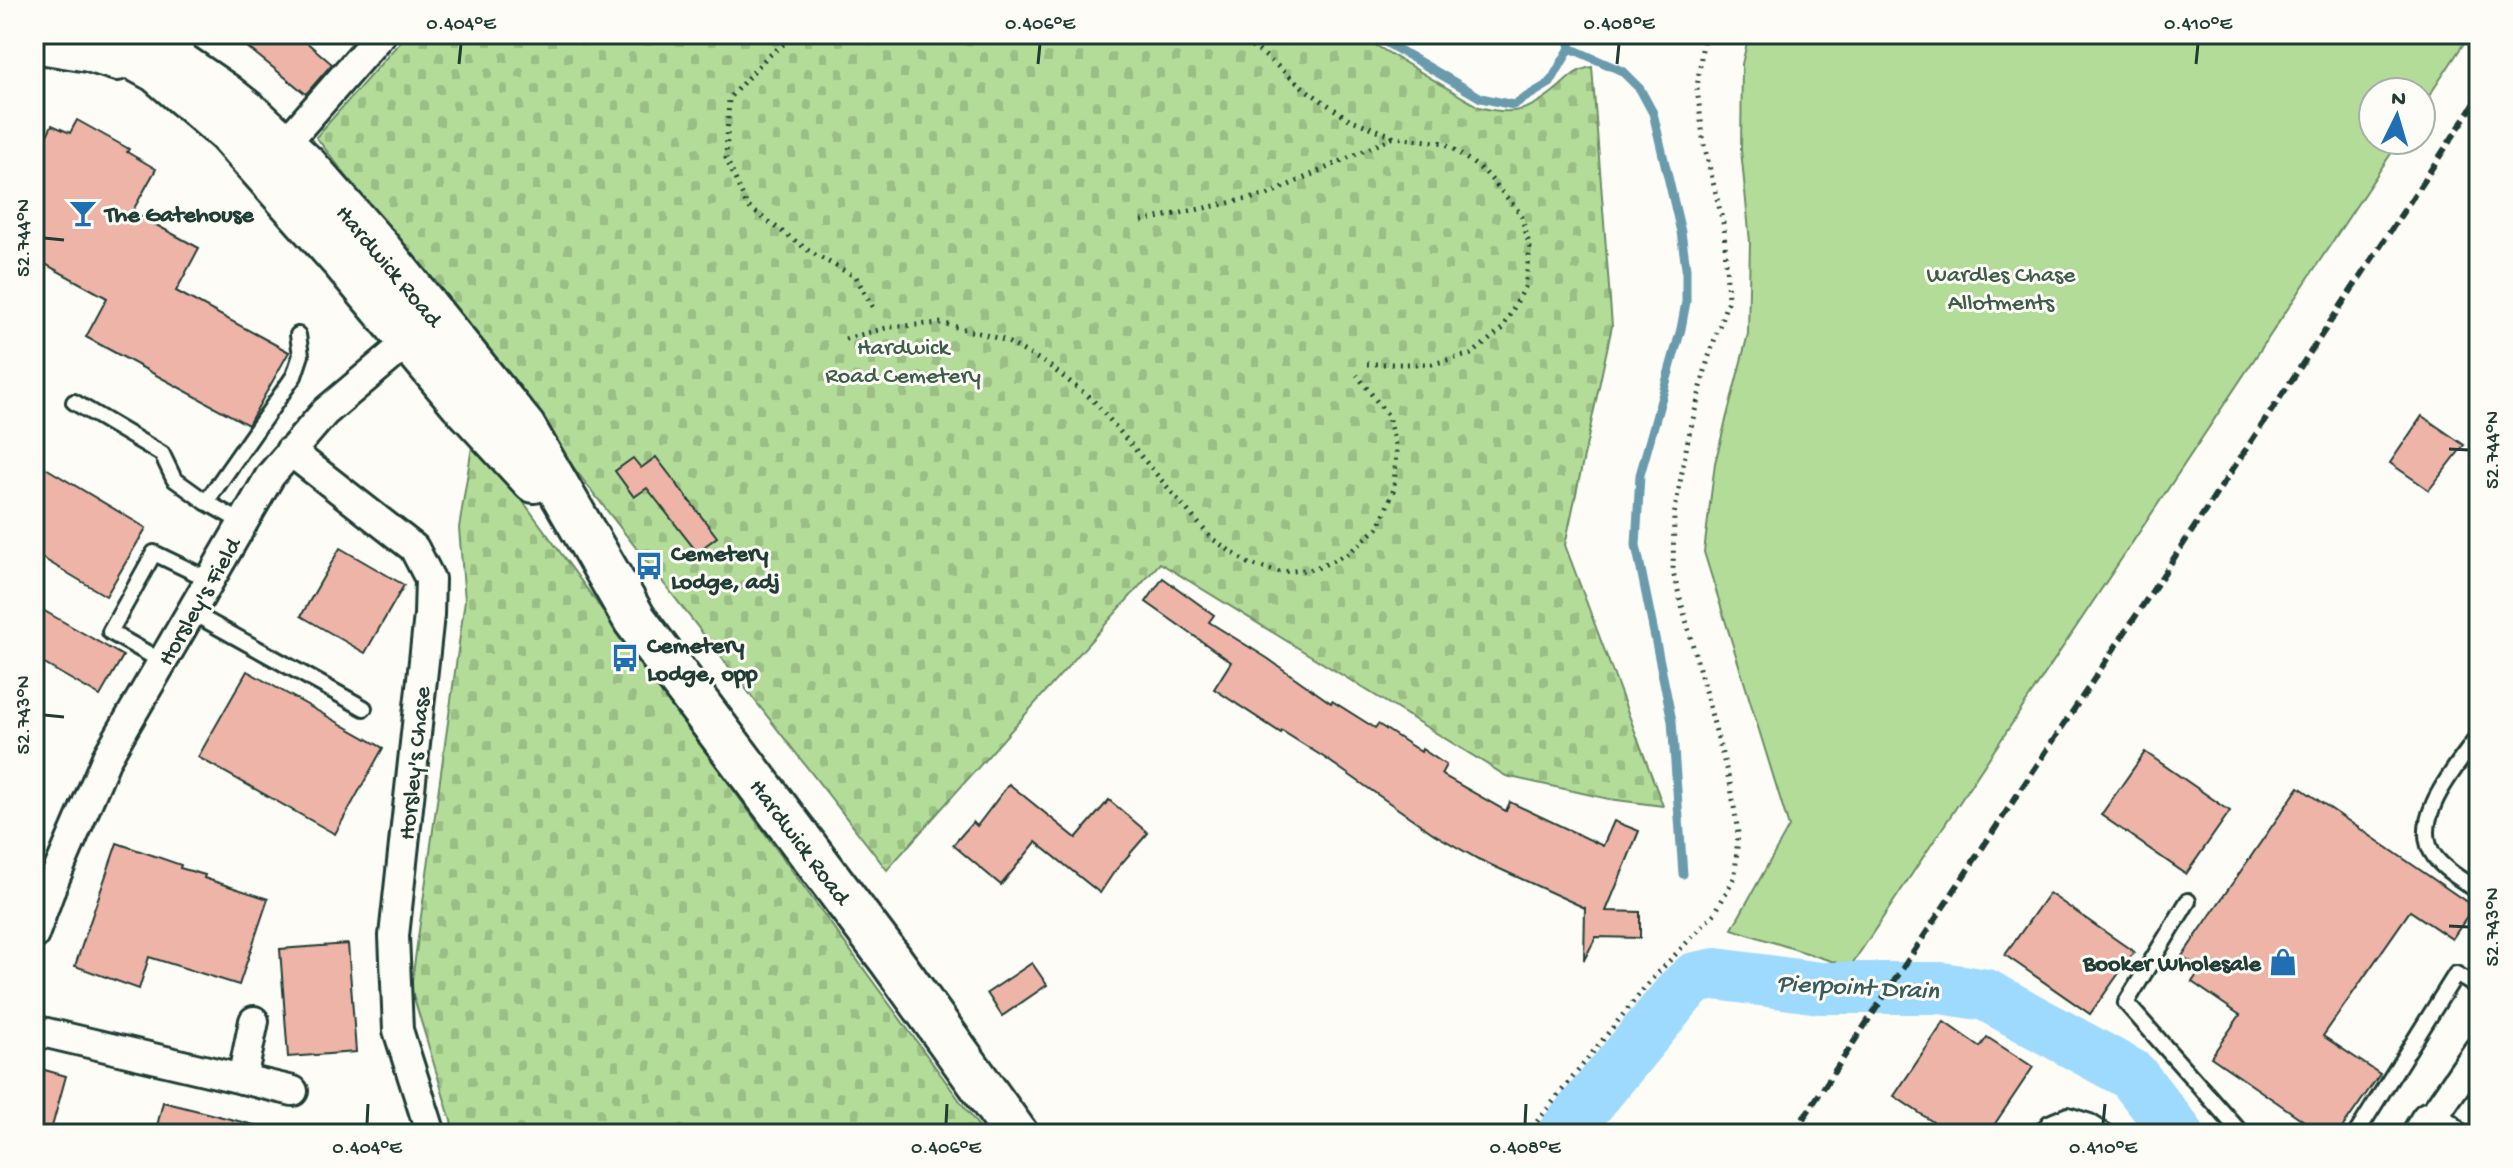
<svg xmlns="http://www.w3.org/2000/svg" width="2513" height="1168" font-family="'Gochi Hand',sans-serif">
  <style>
    .cemetery { fill: url(#cemetery-stones); stroke: #6a8c66; stroke-width: 2 }
    .garden { fill: #b4dc99; stroke: #6a8c66; stroke-width: 2 }
    .lines { fill: none; stroke-linecap: round; stroke-linejoin: round }
    .stream { stroke: #6b9bad; stroke-width: 9 }
    .river { stroke: #9ddafe; stroke-width: 52 }
    .building { fill: #eeb4a7; stroke: #1f3d34; stroke-width: 2 }
    .lane-casing { stroke: #1f3d34; stroke-width: 20 }
    .street-casing { stroke: #1f3d34; stroke-width: 34 }
    .secondary-casing { stroke: #1f3d34; stroke-width: 44 }
    .primary-casing { stroke: #1f3d34; stroke-width: 48 }
    .path { stroke: #1f3d34; stroke-width: 5; stroke-dasharray: 2 6; stroke-linecap: butt }
    .lane { stroke: #fdfcf7; stroke-width: 14 }
    .street { stroke: #fdfcf7; stroke-width: 28 }
    .secondary { stroke: #fdfcf7; stroke-width: 38 }
    .primary { stroke: #fdfcf7; stroke-width: 42 }
    .rail { stroke: #1f3d34; stroke-width: 6; stroke-dasharray: 12 6; stroke-linecap: butt }
    .ticks { fill: none; stroke: #1f3d34; stroke-width: 3 }
    .labels { text-anchor: middle; stroke-width: 6; stroke-linejoin: round; paint-order: stroke }
    .poi-label { font-size: 24px; font-weight: bold; fill: #1f3d34; stroke: #fdfcf7; text-anchor: start }
    .street-label { font-size: 24px; fill: #1f3d34; stroke: #fdfcf7 }
    .park-label { font-size: 24px; fill: #3d5d48; stroke: #fdfcf7 }
    .water-label { font-size: 26px; font-style: italic; fill: #385c5c; stroke: #fdfcf7 }
    .neatline { fill: none; stroke: #1f3d34; stroke-width: 3 }
    .ticks-label { font-size: 20px; text-anchor: middle; fill: #1f3d34 }
  </style>
  <defs>
    <pattern id="cemetery-stones" width="16" height="16" patternUnits="userSpaceOnUse" patternTransform="scale(2)"><rect width="16" height="16" fill="#b4dc99"/><path d="M2 7V4a2 2 0 0 1 4 0v3zM10 15v-3a2 2 0 0 1 4 0v3z" fill="#9abe84"/></pattern>
  </defs>
  <rect width="100%" height="100%" fill="#fdfcf7"/>
  <filter id="ink" filterUnits="userSpaceOnUse"><feTurbulence type="fractalNoise" baseFrequency=".0125" numOctaves="2"/><feDisplacementMap in="SourceGraphic" scale="16" xChannelSelector="R" yChannelSelector="G"/><feConvolveMatrix kernelMatrix="1 2 1 2 8 2 1 2 1" color-interpolation-filters="sRGB"/></filter>
  <g filter="url(#ink)">
    <g class="cemetery">
      <path d="M 407,34 L 1357,34 L 1479,107 C 1515,117 1532,110 1560,86 C 1571,76 1576,70 1592,67 L 1612,326 L 1565,545 L 1663,806 L 1609,799 L 1506,776 L 1160,563 L 887,870 L 316,137 Z"/>
      <path d="M 474,434 L 984,1134 L 455,1134 L 411,988 L 465,600 L 459,528 Z"/>
    </g>
    <path class="garden" d="M 1749,34 L 2470,34 L 2421,108 L 2421,92 L 2373,92 L 2373,140 L 2400,140 L 1850,967 L 1732,929 L 1789,827 L 1704,552 L 1715,463 L 1748,334 L 1750,242 L 1741,150 L 1742,64 Z"/>
    <g class="lines">
      <g class="stream">
        <path d="M 1372,34 L 1481,98 L 1513,105 L 1550,83 L 1570,48"/>
        <path d="M 1571,34 L 1570,48 L 1622,71 L 1640,89 L 1653,113 L 1681,232 L 1686,268 L 1686,302 L 1681,329 L 1640,475 L 1636,545 L 1672,721 L 1683,874"/>
      </g>
      <path class="river" d="M 1563,1134 L 1681,991 L 1695,978 L 1716,974 L 1820,988 L 1941,988 L 1986,995 L 2132,1075 L 2178,1134"/>
    </g>
    <g class="building">
      <path d="M 231,34 L 297,34 L 332,64 L 306,94 Z"/>
      <path d="M 77,120 L 129,149 L 127,152 L 156,169 L 132,212 L 199,248 L 176,291 L 289,352 L 248,425 L 86,337 L 107,298 L 34,258 L 34,161 L 52,125 L 70,133 Z"/>
      <path d="M 2422,416 L 2464,445 L 2429,490 L 2390,463 Z"/>
      <path d="M 656,457 L 717,537 L 697,552 L 647,488 L 634,497 L 615,471 L 633,458 L 641,468 Z"/>
      <path d="M 34,461 L 146,528 L 106,596 L 34,553 Z"/>
      <path d="M 340,548 L 404,585 L 365,653 L 301,616 Z"/>
      <path d="M 1163,578 L 1214,615 L 1209,622 L 1267,658 L 1331,703 L 1332,701 L 1375,728 L 1378,724 L 1421,752 L 1422,749 L 1446,765 L 1441,774 L 1506,811 L 1510,802 L 1603,846 L 1614,821 L 1639,831 L 1606,911 L 1640,912 L 1640,938 L 1596,937 L 1584,960 L 1585,908 L 1478,859 L 1434,834 L 1325,758 L 1282,731 L 1281,733 L 1214,689 L 1231,662 L 1146,602 Z"/>
      <path d="M 34,605 L 123,656 L 100,696 L 34,658 Z"/>
      <path d="M 247,671 L 383,748 L 335,834 L 198,757 Z"/>
      <path d="M 2145,752 L 2230,811 L 2186,874 L 2101,815 Z"/>
      <path d="M 1009,784 L 1076,838 L 1109,800 L 1148,833 L 1114,872 L 1100,893 L 1036,842 L 1001,885 L 953,845 L 973,822 L 977,826 Z"/>
      <path d="M 2299,787 L 2474,907 L 2452,939 L 2410,911 L 2323,1036 L 2380,1074 L 2338,1134 L 2323,1134 L 2211,1057 L 2240,1015 L 2192,982 L 2201,969 L 2182,956 Z"/>
      <path d="M 117,843 L 181,865 L 180,868 L 205,875 L 204,878 L 268,899 L 239,985 L 149,957 L 139,989 L 75,966 Z"/>
      <path d="M 2049,893 L 2134,952 L 2090,1014 L 2005,955 Z"/>
      <path d="M 348,944 L 356,1052 L 288,1057 L 280,949 Z"/>
      <path d="M 1032,963 L 1047,985 L 1002,1016 L 987,993 Z"/>
      <path d="M 1944,1022 L 1980,1047 L 1987,1037 L 2033,1067 L 1988,1134 L 1951,1134 L 1894,1096 Z"/>
      <path d="M 34,1067 L 66,1076 L 50,1134 L 34,1134 Z"/>
      <path d="M 163,1102 L 258,1126 L 257,1134 L 155,1134 Z"/>
    </g>
    <g class="lines">
      <defs>
        <g id="lane">
          <path d="M 74,402 L 162,454 L 174,479 L 206,502 L 243,523"/>
          <path d="M 206,502 L 294,376 L 301,355 L 298,335"/>
          <path d="M 191,612 L 364,708"/>
          <path d="M 163,662 L 110,632 L 154,553 L 210,580"/>
          <path d="M 2479,735 C 2459,764 2407,820 2435,857 C 2445,871 2465,881 2479,892"/>
          <path d="M 2188,901 L 2126,1003 L 2242,1134"/>
          <path d="M 2040,1134 L 2049,1123 L 2068,1115 L 2090,1122 L 2109,1134"/>
          <path d="M 2356,1134 L 2456,974 L 2479,988"/>
        </g>
        <g id="street">
          <path d="M 274,156 L 381,34"/>
          <path d="M 290,451 L 414,548 L 430,579 L 429,615 L 394,936 L 398,1030 L 431,1134"/>
          <path d="M 34,935 L 52,885 L 107,757 L 270,476 L 325,412 L 421,331"/>
          <path d="M 34,1030 L 293,1091"/>
          <path d="M 242,1079 L 254,1021"/>
          <path d="M 2430,1121 L 2479,1050"/>
        </g>
        <path id="secondary" d="M 2422,1134 L 2430,1121 L 2447,1134"/>
        <g id="primary">
          <path d="M 89,34 L 157,71 L 228,132 L 343,261 L 461,402 L 534,481"/>
          <path d="M 136,34 L 224,94 L 253,117 L 307,167 L 381,251 L 524,428 L 635,620 L 890,959 L 1016,1134"/>
          <path d="M 34,41 L 89,50 L 117,59"/>
        </g>
      </defs>
      <use href="#lane" class="lane-casing"/>
      <use href="#street" class="street-casing"/>
      <use href="#secondary" class="secondary-casing"/>
      <use href="#primary" class="primary-casing"/>
      <g class="path">
        <path d="M 796,34 L 765,59 L 729,98 L 726,158 L 747,206 L 812,253 L 856,277 L 873,308"/>
        <path d="M 1222,34 L 1258,50 L 1305,89 L 1347,118 L 1395,137 L 1445,143 L 1485,172 L 1521,214 L 1530,248 L 1525,287 L 1502,329 L 1472,354 L 1432,364 L 1367,364"/>
        <path d="M 1142,221 L 1267,195 L 1394,137"/>
        <path d="M 845,339 L 890,327 L 942,323 L 1004,340 L 1047,364 L 1092,399 L 1211,538 L 1249,564 L 1280,572 L 1315,569 L 1349,553 L 1379,527 L 1394,489 L 1396,449 L 1388,416 L 1357,375"/>
        <path d="M 1527,1134 L 1650,981 L 1715,913 L 1735,876 L 1738,833 L 1731,787 L 1673,572 L 1674,515 L 1688,439 L 1708,359 L 1728,300 L 1724,227 L 1704,145 L 1697,88 L 1704,34"/>
      </g>
      <use href="#lane" class="lane"/>
      <use href="#street" class="street"/>
      <use href="#secondary" class="secondary"/>
      <use href="#primary" class="primary"/>
      <path class="rail" d="M 1793,1134 L 2479,97"/>
    </g>
  </g>
  <path class="ticks" d="M 459,64 L 461,44M 1038,64 L 1040,44M 1617,64 L 1619,44M 2196,64 L 2198,44M 44,238 L 64,240M 2449,449 L 2469,450M 44,715 L 64,717M 2449,926 L 2469,927M 367,1124 L 368,1104M 946,1124 L 947,1104M 1525,1124 L 1526,1104M 2103,1124 L 2105,1104"/>
  <defs>
    <symbol id="bar-bare" viewBox="-9 -9 18 18"><path d="M-6-5H6L.8 .8V4.5H3.5V6h-7V4.5H-.8V.8Z" fill="#1f6fb2" stroke="#fdfcf7" stroke-width="2.5" paint-order="stroke"/></symbol>
    <symbol id="bus-bare" viewBox="-9 -9 18 18"><path d="M-5-6H5V4H4V6H2V4H-2V6H-4V4H-5ZM-3.5-4V0h7V-4ZM-3.5 1.2v1.5H-2V1.2ZM2 1.2v1.5H3.5V1.2Z" fill="#1f6fb2" stroke="#fdfcf7" stroke-width="2.5" paint-order="stroke"/></symbol>
    <symbol id="shop-bare" viewBox="-9 -9 18 18"><path d="M-5-2.5h2.3a2.7 3.5 0 0 1 5.4 0H5L5.5 6h-11ZM-1.5-2.5h3a1.5 2.3 0 0 0-3 0Z" fill="#1f6fb2" stroke="#fdfcf7" stroke-width="2.5" paint-order="stroke"/></symbol>
  </defs>
  <g fill-rule="evenodd">
    <use href="#bar-bare" x="63" y="193" width="40" height="40"/>
    <use href="#bus-bare" x="629" y="546" width="40" height="40"/>
    <use href="#bus-bare" x="605" y="638" width="40" height="40"/>
    <use href="#shop-bare" x="2263" y="942" width="40" height="40"/>
  </g>
  <g class="labels">
    <g class="poi-label">
      <text x="105" y="221">The Gatehouse</text>
      <text x="671" y="560">Cemetery<tspan x="671" dy="28">Lodge, adj</tspan></text>
      <text x="647" y="652">Cemetery<tspan x="647" dy="28">Lodge, opp</tspan></text>
      <text x="2261" y="970" text-anchor="end">Booker Wholesale</text>
    </g>
    <g class="street-label">
      <text transform="translate(390 265) rotate(50)" y="8">Hardwick Road</text>
      <text transform="translate(198 601) rotate(-60)" y="8">Horsley's Field</text>
      <text transform="translate(413 763) rotate(-84)" y="8">Horsley's Chase</text>
      <text transform="translate(801 841) rotate(53)" y="8">Hardwick Road</text>
    </g>
    <g class="park-label">
      <text x="2001" y="281">Wardles Chase<tspan x="2001" dy="28">Allotments</tspan></text>
      <text x="903" y="354">Hardwick<tspan x="903" dy="28">Road Cemetery</tspan></text>
    </g>
    <g class="water-label">
      <text transform="translate(1858 985) rotate(3)" y="9">Pierpoint Drain</text>
    </g>
  </g>
  <rect width="2513" height="1168" fill="none" stroke="#fdfcf7" stroke-width="88"/>
  <g transform="translate(2397 116) rotate(5)"><circle r="38" fill="#fdfcf7" stroke="#a4b0a9" stroke-width="2"/>
  <path d="M0-6L14 30L0 20L-14 30Z" fill="#1f6fb2"/>
  <text y="-12" font-size="22" font-weight="bold" text-anchor="middle" fill="#1f3d34">N</text>
  </g>
  <rect x="44" y="44" width="2425" height="1080" class="neatline"/>
  <g class="ticks-label">
    <text x="461" y="29">0.404°E</text>
    <text x="1040" y="29">0.406°E</text>
    <text x="1619" y="29">0.408°E</text>
    <text x="2198" y="29">0.410°E</text>
    <text transform="translate(22 238) rotate(-90)" y="7">52.744°N</text>
    <text transform="translate(2491 450) rotate(-90)" y="7">52.744°N</text>
    <text transform="translate(22 715) rotate(-90)" y="7">52.743°N</text>
    <text transform="translate(2491 927) rotate(-90)" y="7">52.743°N</text>
    <text x="367" y="1153">0.404°E</text>
    <text x="946" y="1153">0.406°E</text>
    <text x="1525" y="1153">0.408°E</text>
    <text x="2103" y="1153">0.410°E</text>
  </g>
</svg>
